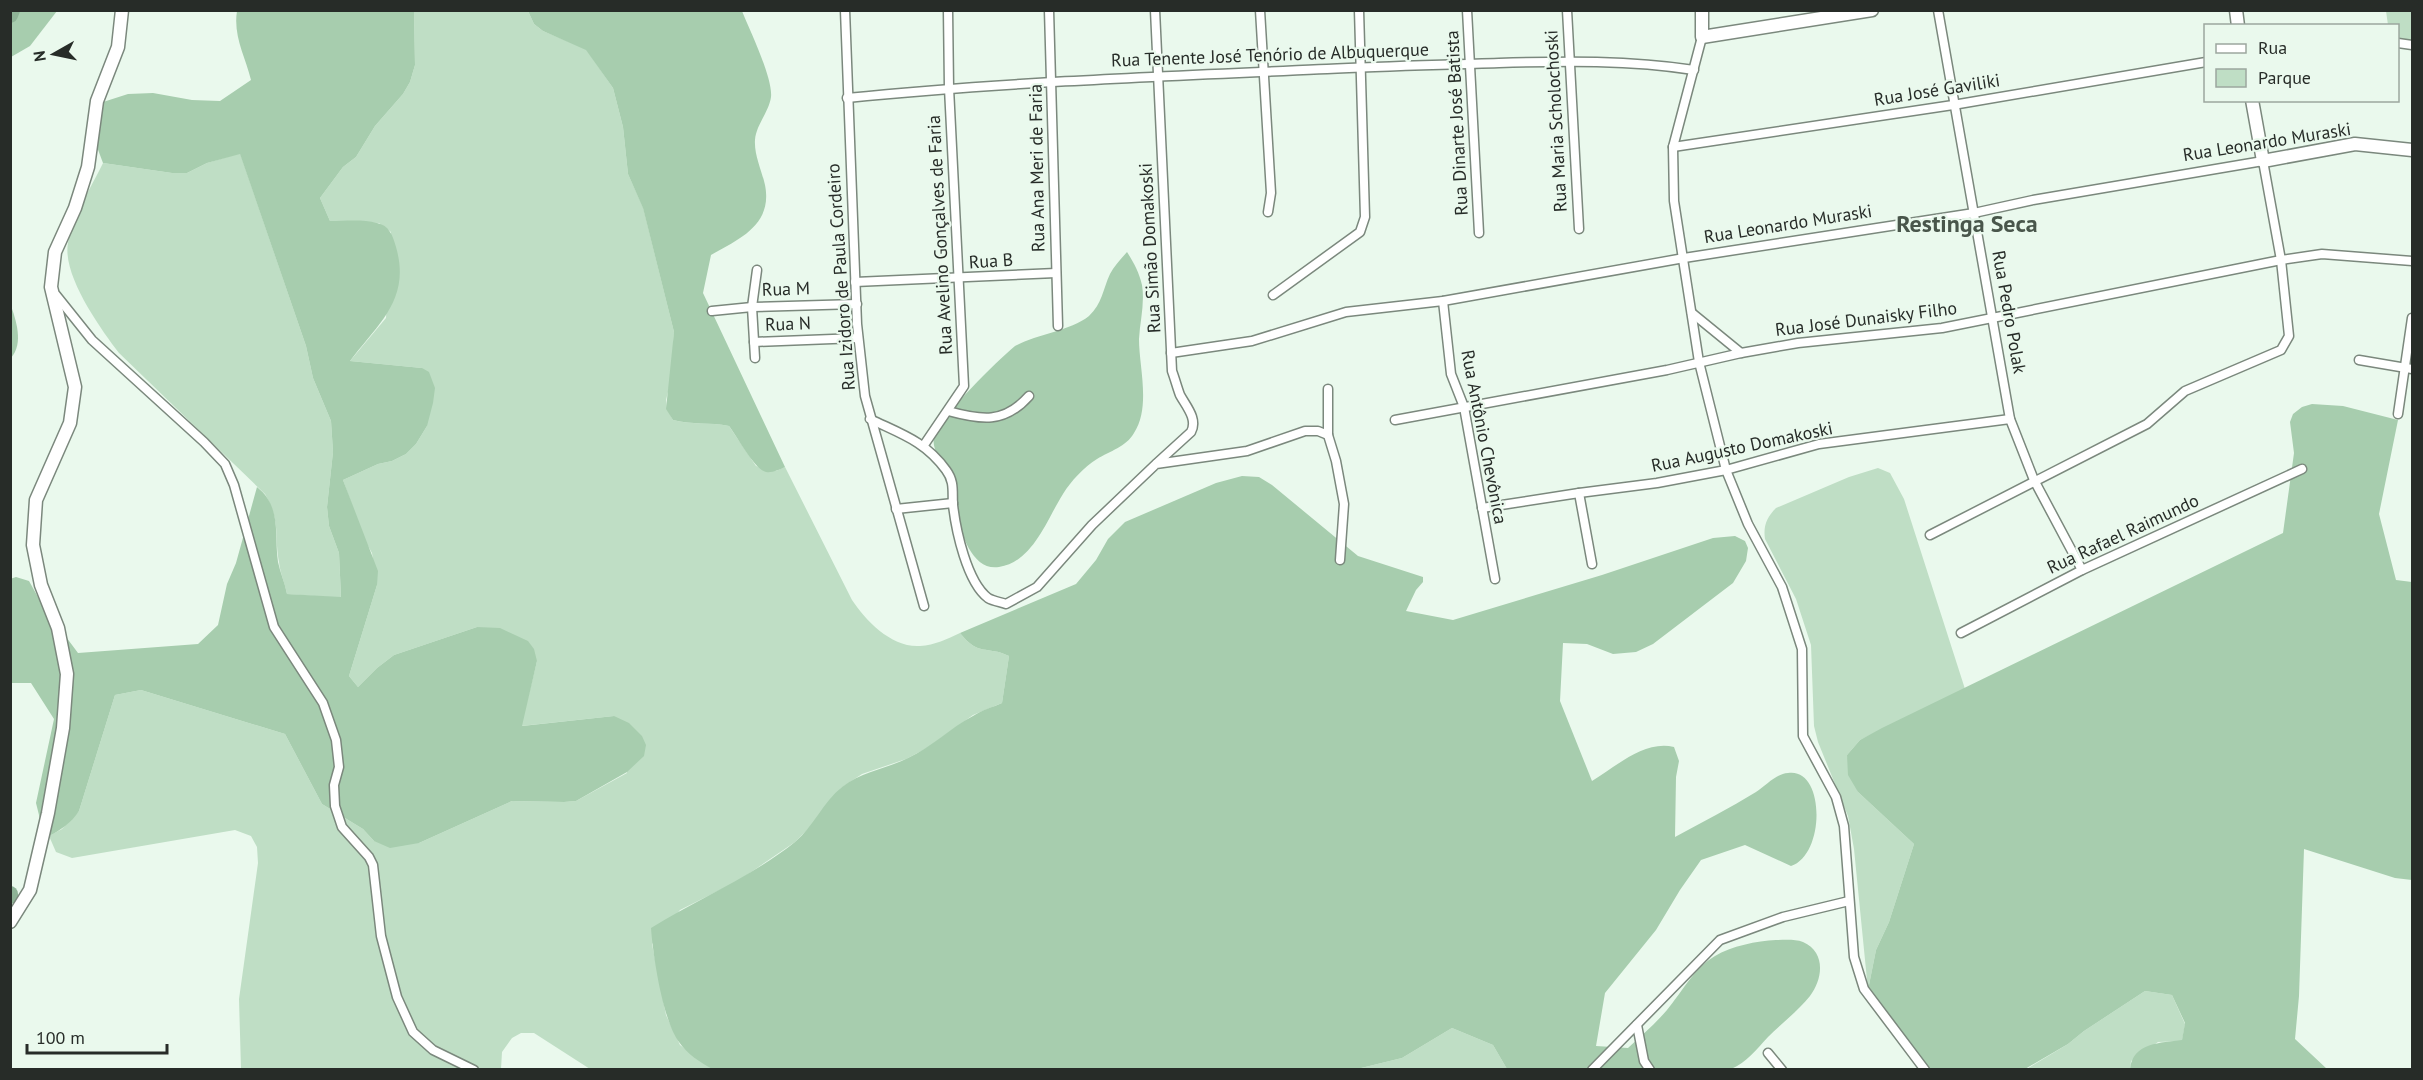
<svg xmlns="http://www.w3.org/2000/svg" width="2423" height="1080" font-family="'PT Sans',sans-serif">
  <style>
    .green { fill: #bfdec5 }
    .forest { fill: #a7cdae }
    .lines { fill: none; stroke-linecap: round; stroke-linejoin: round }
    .river { stroke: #8eb396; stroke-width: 16 }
    .street-casing { stroke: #7b887d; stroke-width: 11 }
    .secondary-casing { stroke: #7b887d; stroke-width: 15 }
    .street { stroke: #fff; stroke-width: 8 }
    .secondary { stroke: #fff; stroke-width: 12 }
    .labels { text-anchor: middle; stroke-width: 4.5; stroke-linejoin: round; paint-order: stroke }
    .street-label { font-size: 18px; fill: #272c28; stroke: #eaf9ed }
    .district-label { font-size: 24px; font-weight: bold; fill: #49564b; stroke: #eaf9ed }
  </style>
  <rect width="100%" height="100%" fill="#eaf9ed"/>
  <g class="green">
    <path d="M 414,11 L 528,11 L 534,24 L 543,31 L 586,49 L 613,88 L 623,127 L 628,174 L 643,207 L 674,332 L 671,380 L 666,400 L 667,409 L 673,420 C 691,425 710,422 729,426 L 756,466 L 776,471 L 785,467 L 852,600 C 866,621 892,648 920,646 C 935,645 947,639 960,633 C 979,657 986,645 1009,656 L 1002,703 L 973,715 L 927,748 L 906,759 L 862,774 L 841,788 L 812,825 L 795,842 L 738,881 L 680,910 L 652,944 L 666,1015 L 680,1045 L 712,1069 L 590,1069 L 534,1033 L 521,1033 L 512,1038 L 502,1052 L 501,1069 L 241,1069 L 239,999 L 258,863 L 257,847 L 251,836 L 235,830 L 72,858 L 56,852 L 49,836 L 62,829 L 79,811 L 115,695 L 141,690 L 285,734 L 322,804 L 363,829 L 374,841 L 419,843 L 512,801 L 564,802 L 576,801 L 627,773 L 614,716 L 521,726 L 537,661 L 477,627 L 394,655 L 377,668 L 358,687 L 349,676 L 377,585 L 372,553 L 364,539 L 343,480 L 378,464 L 392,461 L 406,454 L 416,444 L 427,426 L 422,368 L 350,361 L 386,318 L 391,232 L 379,223 L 330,221 L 320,198 L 343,167 L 356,157 L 375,126 L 403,94 L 410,82 L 415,65 Z"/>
    <path d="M 2386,11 L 2412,11 L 2412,46 L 2398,42 L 2398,26 L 2388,25 Z"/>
    <path d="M 240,153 L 306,346 L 313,378 L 331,421 L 333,452 L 327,507 L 329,526 L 339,553 L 341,598 L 287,594 C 285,583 280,573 279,562 C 274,533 281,523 265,494 L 119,353 C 100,328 62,275 68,243 C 73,215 91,188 103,163 L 172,173 L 187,173 L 207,163 Z"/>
    <path d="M 1878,468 L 1890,473 L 1904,499 L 1965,689 L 1860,740 L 1847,755 L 1858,792 L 1914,844 L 1889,922 L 1876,950 L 1868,990 L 1854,849 L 1848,816 L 1818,742 L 1814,726 L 1811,645 L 1796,599 L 1765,539 C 1763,526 1767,517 1776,508 L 1849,477 Z"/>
    <path d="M 2145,991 L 2172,995 L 2185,1024 L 2182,1041 L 2158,1042 L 2131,1061 L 2130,1069 L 2025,1070 L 2068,1044 L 2084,1031 Z"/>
    <path d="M 1452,1028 L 1493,1045 L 1507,1069 L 1353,1070 L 1402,1058 Z"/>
  </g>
  <g class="forest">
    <path d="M 11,10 L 57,10 L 57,11 L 30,46 L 11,57 Z"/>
    <path d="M 237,11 L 414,11 L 415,65 L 410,82 L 403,94 L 375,126 L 356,157 L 343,167 L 320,198 L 330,221 C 345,221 363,219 377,223 C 389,225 393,236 396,247 C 411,299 379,323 350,361 L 422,368 L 429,372 L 435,388 L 433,403 L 427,426 L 416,444 L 406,454 L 392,461 L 378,464 L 343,480 L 378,571 L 377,585 L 349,676 L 358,687 L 377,668 L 394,655 L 477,627 L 500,628 L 528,641 L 534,649 L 537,661 L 522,726 L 614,716 L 629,723 L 642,736 L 646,745 L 644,756 L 627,772 L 576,801 L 564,802 L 512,801 L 419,843 L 390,848 L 374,841 L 363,829 L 322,804 L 285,734 L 141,690 L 115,695 L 79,811 C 71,823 61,830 49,836 L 42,827 L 36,803 L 54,719 L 31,683 L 11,683 L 10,579 L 16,577 L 29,581 L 43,606 L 78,653 L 198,644 L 218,625 L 227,584 L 236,563 L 257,487 C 282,507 274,534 278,562 C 280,572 285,583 287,594 L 341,597 L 339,553 L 329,526 L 327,507 L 333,452 L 331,421 L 313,378 L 306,346 L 240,154 L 207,163 L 187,173 L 172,173 L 103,163 L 91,131 L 100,103 L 128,94 L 153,93 L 192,100 L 220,101 L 251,80 C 245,56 233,36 237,11 Z"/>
    <path d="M 528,11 L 742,11 C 750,31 773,78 771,97 C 769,112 756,125 755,140 C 754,155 762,171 765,185 C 773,225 739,239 711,255 L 703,293 L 785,467 C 779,470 772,473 766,472 C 754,469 737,436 729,426 C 710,422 692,425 673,420 L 666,409 L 674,332 L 643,208 L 628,174 L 623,127 L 613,88 L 586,50 L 543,31 L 534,24 Z"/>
    <path d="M 1127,252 C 1134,263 1139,272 1142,285 C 1145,303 1140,321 1139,339 C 1139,367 1151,407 1134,433 C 1126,447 1110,451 1097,459 C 1084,467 1071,481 1063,494 C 1047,519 1033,562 999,567 C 962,573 954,499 947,476 C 943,463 929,447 935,434 C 945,412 995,363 1015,346 C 1037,334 1070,331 1089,316 C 1102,304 1103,289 1110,274 C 1114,266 1121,259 1127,252 Z"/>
    <path d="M 10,303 C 16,320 24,343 11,358 Z"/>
    <path d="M 2312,404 L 2343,406 L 2398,420 L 2379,514 L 2396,580 L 2412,582 L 2412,880 L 2395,878 L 2304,849 L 2299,996 L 2295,1039 L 2327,1069 L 2130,1069 C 2133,1042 2161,1043 2182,1040 L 2185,1023 L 2172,995 L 2145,991 L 2084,1031 L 2068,1044 L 2025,1069 L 1929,1069 L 1868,990 L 1876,950 L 1889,922 L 1914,844 L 1858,792 L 1848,775 L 1847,755 L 1860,740 L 1882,728 L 2283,533 L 2294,453 L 2290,422 L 2293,414 L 2302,407 Z"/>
    <path d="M 1242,476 L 1259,477 L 1272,485 L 1358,556 L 1423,577 L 1423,582 L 1416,590 L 1406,611 L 1453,620 L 1602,575 L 1713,538 L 1735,536 L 1745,541 L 1748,548 L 1746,561 L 1733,583 L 1653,644 L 1636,652 L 1613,654 L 1587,644 L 1563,643 L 1560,701 L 1592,781 C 1617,766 1644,740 1674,747 L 1679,761 L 1676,777 L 1675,837 C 1702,822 1730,808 1756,792 C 1766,786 1775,774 1788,773 C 1825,767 1826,854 1791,866 L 1745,845 L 1701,860 L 1680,890 L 1656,930 L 1605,993 L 1596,1046 L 1628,1048 C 1641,1036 1655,1024 1667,1010 C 1682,992 1694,968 1715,956 C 1731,946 1757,941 1776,940 C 1785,940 1795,939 1803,942 C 1826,952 1823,979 1810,996 C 1798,1011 1782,1023 1768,1037 C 1756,1050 1747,1062 1731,1069 L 1507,1069 L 1493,1045 L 1452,1028 L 1402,1058 L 1353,1070 L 712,1069 C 700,1062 687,1054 679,1042 C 663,1021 653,956 651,928 C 698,899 751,877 795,842 C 814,826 823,802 842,787 C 863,771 886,769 908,758 C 932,747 950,728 973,716 C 982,710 993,707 1002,703 L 1009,656 C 986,645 979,657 960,633 L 1076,584 L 1096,560 L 1108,539 L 1125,522 L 1216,483 Z"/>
  </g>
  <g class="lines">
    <g class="river">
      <path d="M 10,15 L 12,10"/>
      <path d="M 10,894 L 10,896"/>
    </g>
    <defs>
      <g id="street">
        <path d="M 845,10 L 857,324 L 865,396 L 924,606"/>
        <path d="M 1049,10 L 1058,326"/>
        <path d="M 1155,10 L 1172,371 C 1175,379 1177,387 1180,395 C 1186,406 1198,419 1191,432 L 1157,463"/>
        <path d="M 1260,10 L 1271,193 L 1268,212"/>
        <path d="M 1467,10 L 1479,233"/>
        <path d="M 1567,10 L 1579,229"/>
        <path d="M 1938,10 L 2010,419 L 2034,480 L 2082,570"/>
        <path d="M 1702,37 L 1673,147 L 1674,201 L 1699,362 L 1726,470 L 1748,524 L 1782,587 L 1802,649 L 1803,736 L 1836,797 L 1844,826 L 1854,957 L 1864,989 L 1925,1070"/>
        <path d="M 2398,43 L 2412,45"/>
        <path d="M 847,98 C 1007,82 1167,76 1327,69 C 1385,66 1442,65 1499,63 C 1565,61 1629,60 1694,70"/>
        <path d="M 1673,147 L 1953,105 L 2206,62"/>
        <path d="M 855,282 L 1056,273"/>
        <path d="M 56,295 L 92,340 L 204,442 L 225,464 L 234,485 L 274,627 L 323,703 L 336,740 L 339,767 L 334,785 L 335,806 L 342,827 L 369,857 L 373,865 L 381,936 L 397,997 L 413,1032 L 433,1050 L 474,1070"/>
        <path d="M 1273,295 L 1360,232 L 1365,217 L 1359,10"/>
        <path d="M 1443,301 L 1451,374 L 1464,407 L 1495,579"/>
        <path d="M 712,311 L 752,307 L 857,304"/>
        <path d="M 1692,313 L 1741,353"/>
        <path d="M 754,342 L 858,338"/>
        <path d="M 1171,353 L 1252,341 L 1346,312 L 1443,301 L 1684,258 L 1974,213 L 2033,200 L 2263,161 L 2281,260 L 2289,336 L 2281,350 L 2185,391 L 2147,424 L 1930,535"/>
        <path d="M 755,358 L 752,307 L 757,270"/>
        <path d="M 2359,360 L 2412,369"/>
        <path d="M 1328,389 L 1328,435 L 1336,461 L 1344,504 L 1340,560"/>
        <path d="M 948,411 C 981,420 1004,424 1029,396"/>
        <path d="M 2398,414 L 2412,318"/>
        <path d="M 870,419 C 901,434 925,441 946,470 C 955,482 952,492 953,505 C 956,531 967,582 988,598 C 993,601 1000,602 1006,604 L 1037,587 L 1092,525 L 1156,464 L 1247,451 L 1305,431 L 1318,431 L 1328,435"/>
        <path d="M 1395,420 L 1667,370 L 1741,353 L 1798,343 L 1942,328 L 2281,260 L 2322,254 L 2412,261"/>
        <path d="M 924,445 L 964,386 L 949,88 L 948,10"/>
        <path d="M 1579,493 L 1592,564"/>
        <path d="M 1482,508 L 1579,493 L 1657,483 L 1726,470 L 1819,444 L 2010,419"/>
        <path d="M 896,509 L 953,503"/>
        <path d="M 1961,633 L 2082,570 L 2302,469"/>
        <path d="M 1637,1025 L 1644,1061 L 1650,1070"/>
        <path d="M 1768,1053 L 1782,1070"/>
        <path d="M 1592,1070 L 1720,940 L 1783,917 L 1849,901"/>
      </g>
      <g id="secondary">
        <path d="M 1702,10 L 1702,37 L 1872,10"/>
        <path d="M 2236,10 L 2238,26"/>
        <path d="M 2252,100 L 2263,161 L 2355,144 L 2412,150"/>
        <path d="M 10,922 L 30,890 L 48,813 L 63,728 L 67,674 L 58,628 L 41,585 L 33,545 L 36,500 L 70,423 L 75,387 L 51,287 L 55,252 L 75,208 L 88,167 L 97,101 L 118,47 L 122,10"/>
      </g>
    </defs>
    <use href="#street" class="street-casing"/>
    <use href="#secondary" class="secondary-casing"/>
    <use href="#street" class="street"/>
    <use href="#secondary" class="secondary"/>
  </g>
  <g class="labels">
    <g class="street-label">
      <text transform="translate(1270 55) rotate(-2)" y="6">Rua Tenente José Tenório de Albuquerque</text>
      <text transform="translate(1937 90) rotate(-9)" y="6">Rua José Gaviliki</text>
      <text transform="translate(1556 121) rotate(-93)" y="6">Rua Maria Scholochoski</text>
      <text transform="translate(1457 123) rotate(-93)" y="6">Rua Dinarte José Batista</text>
      <text transform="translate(2267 142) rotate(-9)" y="6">Rua Leonardo Muraski</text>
      <text transform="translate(1037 168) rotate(-91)" y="6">Rua Ana Meri de Faria</text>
      <text transform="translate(1788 224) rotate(-9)" y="6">Rua Leonardo Muraski</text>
      <text transform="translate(940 235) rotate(-93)" y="6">Rua Avelino Gonçalves de Faria</text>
      <text transform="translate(1150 248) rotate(-93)" y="6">Rua Simão Domakoski</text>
      <text transform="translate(991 261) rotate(-4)" y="6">Rua B</text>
      <text transform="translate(841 277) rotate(-94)" y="6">Rua Izidoro de Paula Cordeiro</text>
      <text transform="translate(786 289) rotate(-2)" y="6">Rua M</text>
      <text transform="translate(2009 312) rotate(80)" y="6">Rua Pedro Polak</text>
      <text transform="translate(1866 319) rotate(-7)" y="6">Rua José Dunaisky Filho</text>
      <text transform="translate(788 324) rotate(-2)" y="6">Rua N</text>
      <text transform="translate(1484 437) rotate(79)" y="6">Rua Antônio Chevônica</text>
      <text transform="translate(1742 447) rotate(-12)" y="6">Rua Augusto Domakoski</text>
      <text transform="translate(2123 534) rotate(-25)" y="6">Rua Rafael Raimundo</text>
    </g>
    <g class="district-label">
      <text x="1967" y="232">Restinga Seca</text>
    </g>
  </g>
  <rect width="2423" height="1080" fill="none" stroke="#272c28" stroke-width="24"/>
  <rect x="2204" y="24" width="195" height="78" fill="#eaf9ed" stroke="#9ca79e" stroke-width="1.5"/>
  <rect x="2216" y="44" width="30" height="9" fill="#ffffff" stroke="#9ca79e" stroke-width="1.5"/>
  <text x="2258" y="54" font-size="18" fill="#272c28">Rua</text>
  <rect x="2216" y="69" width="30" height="18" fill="#bfdec5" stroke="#9ca79e" stroke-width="1.5"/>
  <text x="2258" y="84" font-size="18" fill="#272c28">Parque</text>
  <g transform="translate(54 54) rotate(261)" stroke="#eaf9ed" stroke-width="4.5" paint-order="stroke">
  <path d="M0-4.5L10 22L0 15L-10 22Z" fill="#272c28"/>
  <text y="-9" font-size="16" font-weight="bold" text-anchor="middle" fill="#272c28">N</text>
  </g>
  <path d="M27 1044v9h140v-9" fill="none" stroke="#272c28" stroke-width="3"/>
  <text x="36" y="1044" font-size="18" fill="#272c28" stroke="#eaf9ed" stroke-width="4.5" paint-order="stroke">100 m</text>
</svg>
